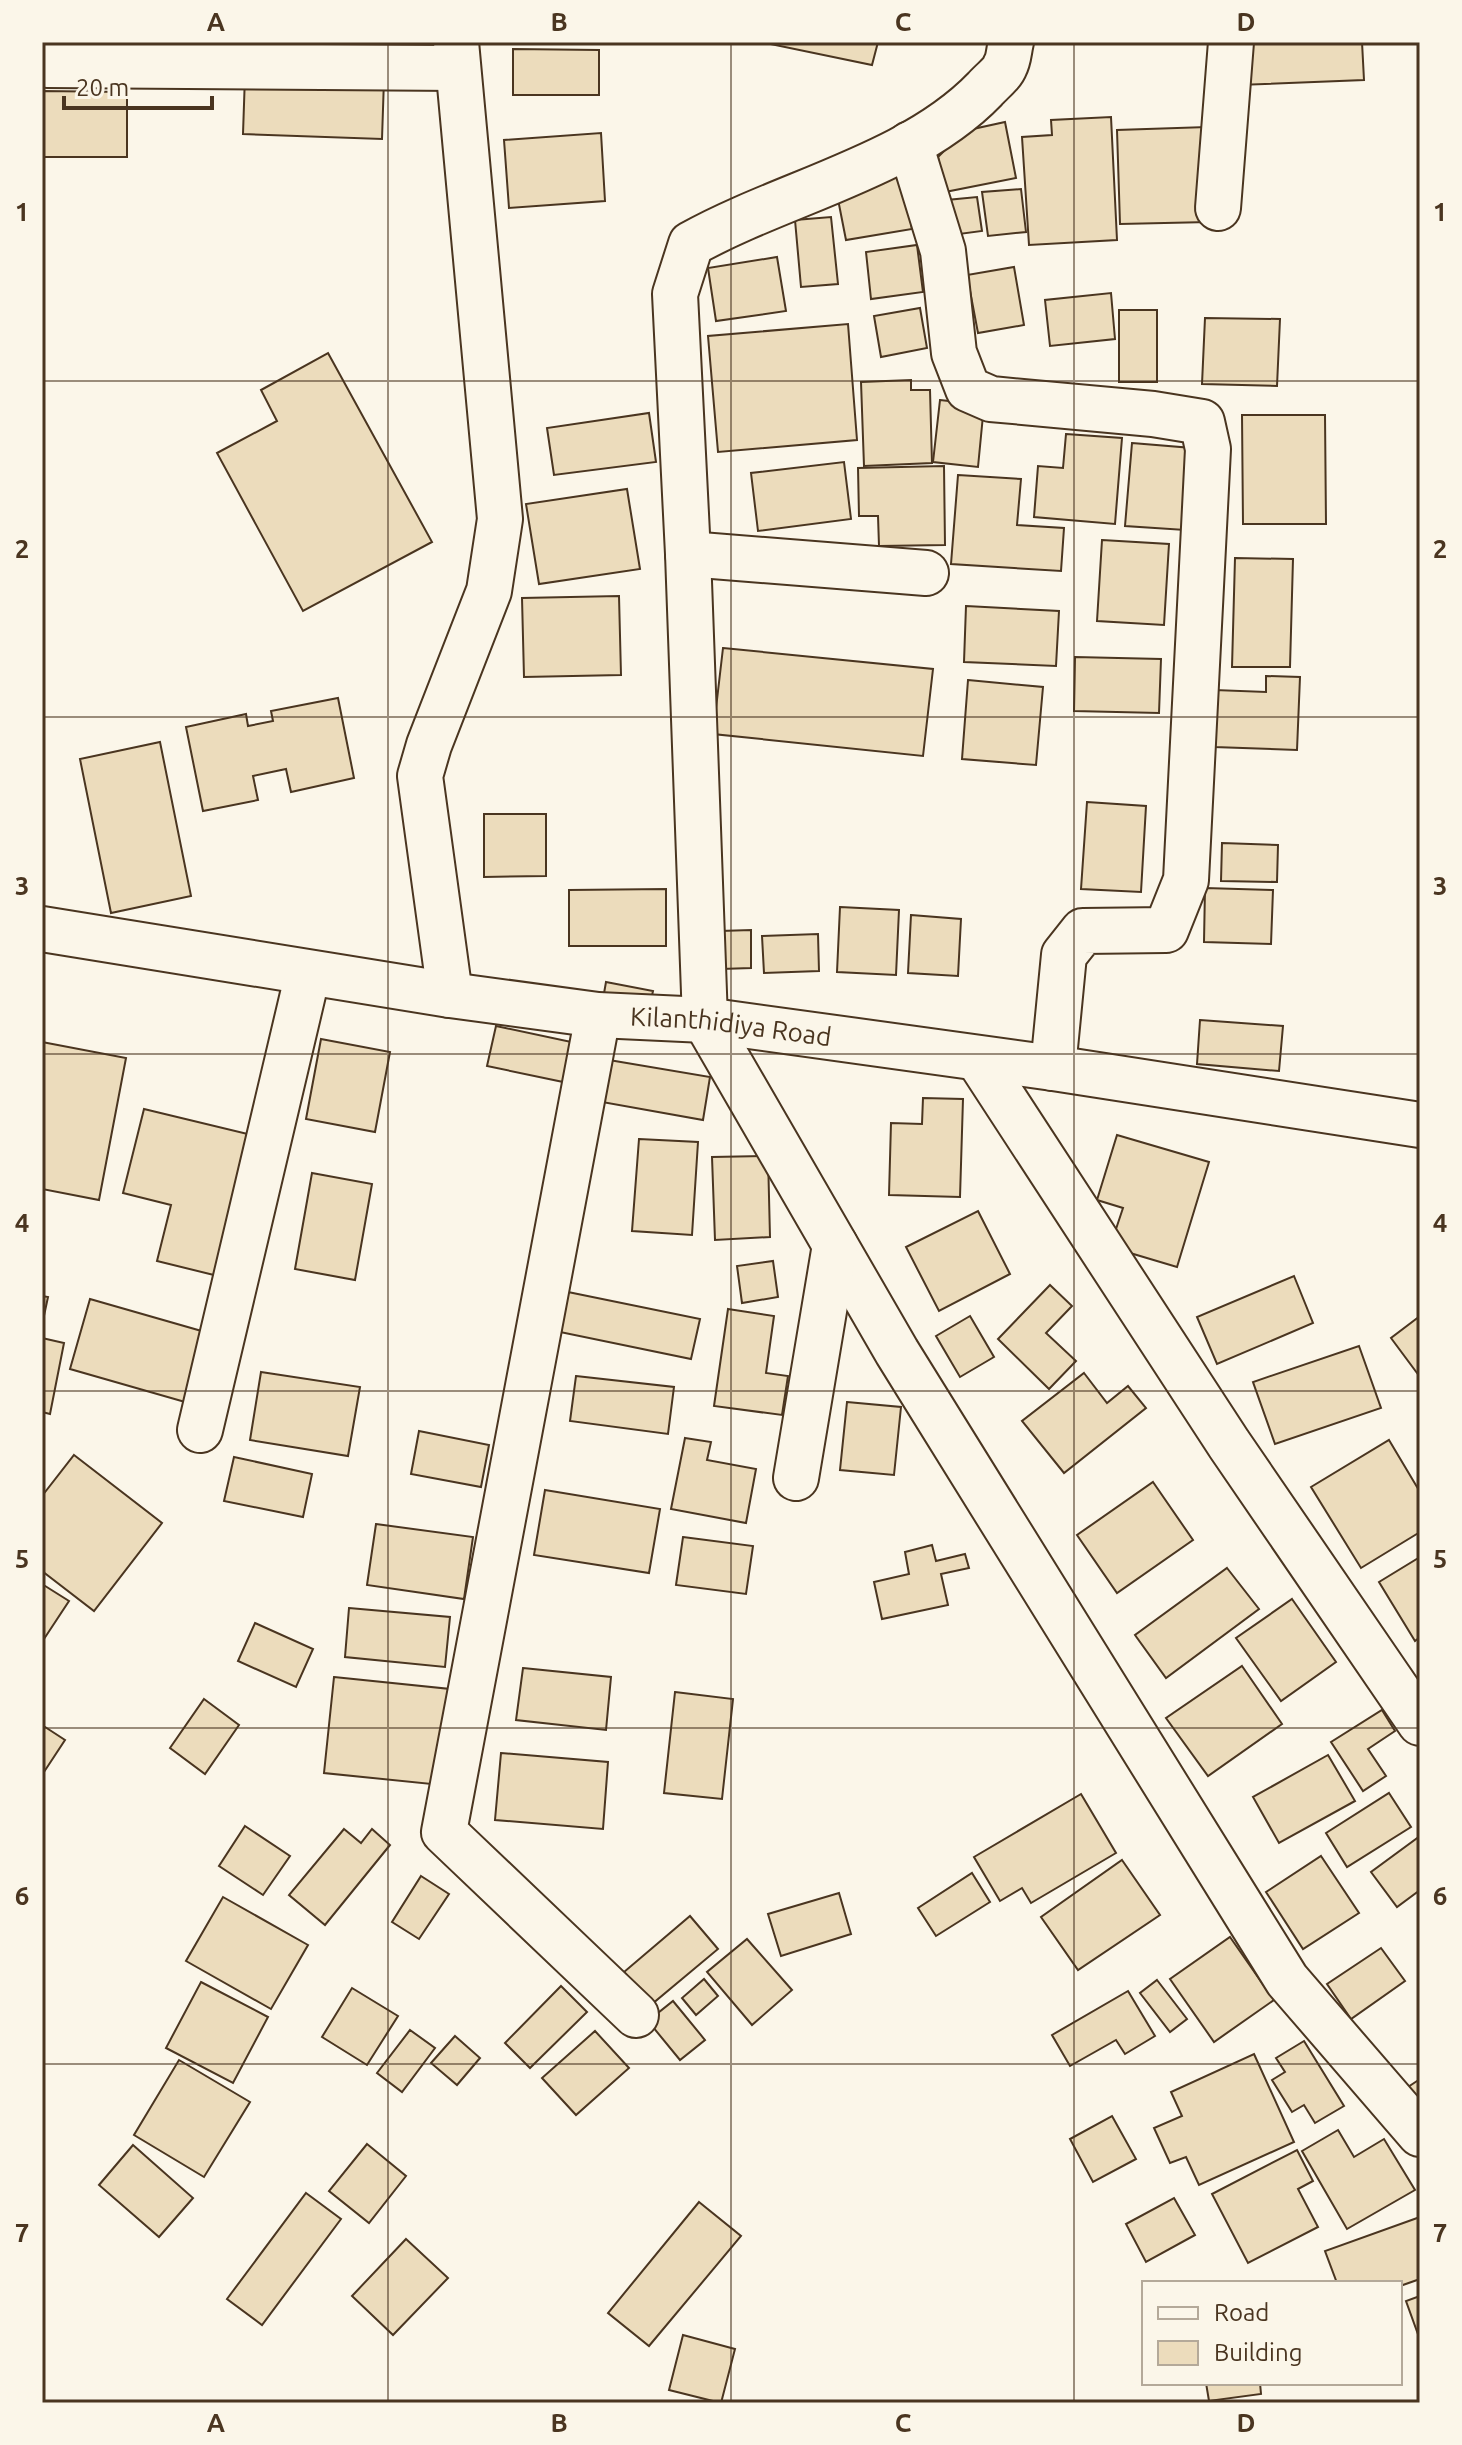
<svg xmlns="http://www.w3.org/2000/svg" width="1462" height="2445" font-family="Ubuntu,sans-serif">
  <style>
    .building { fill: #ecdcbc; stroke: #4a3520; stroke-width: 2 }
    .lines { fill: none; stroke-linecap: round; stroke-linejoin: round }
    .minor-casing { stroke: #4a3520; stroke-width: 48 }
    .minor { stroke: #fbf6e9; stroke-width: 44 }
    .grid { fill: none; stroke: #4a3520; stroke-width: 2; stroke-opacity: 0.55 }
    .labels { text-anchor: middle; stroke-width: 6; stroke-linejoin: round; paint-order: stroke }
    .street-label { font-size: 26px; fill: #4a3520; stroke: #fbf6e9 }
    .neatline { fill: none; stroke: #4a3520; stroke-width: 3 }
    .grid-label { font-size: 26px; text-anchor: middle; font-weight: bold; fill: #4a3520 }
  </style>
  <rect width="100%" height="100%" fill="#fbf6e9"/>
  <g class="building">
    <path d="M 761,42 L 878,42 L 872,65 Z"/>
    <path d="M 1250,42 L 1362,42 L 1364,80 L 1238,85 Z"/>
    <path d="M 513,49 L 599,50 L 599,95 L 513,95 Z"/>
    <path d="M 245,75 L 384,79 L 382,139 L 243,134 Z"/>
    <path d="M 42,91 L 127,92 L 127,157 L 42,157 Z"/>
    <path d="M 1111,117 L 1117,240 L 1029,245 L 1022,137 L 1052,135 L 1051,120 Z"/>
    <path d="M 1005,122 L 1016,178 L 945,192 L 938,157 L 964,131 Z"/>
    <path d="M 1207,127 L 1209,222 L 1120,224 L 1117,130 Z"/>
    <path d="M 601,133 L 605,201 L 509,208 L 504,140 Z"/>
    <path d="M 902,172 L 912,229 L 846,240 L 835,184 Z"/>
    <path d="M 1021,189 L 1026,232 L 988,236 L 982,192 Z"/>
    <path d="M 977,197 L 982,231 L 952,235 L 947,200 Z"/>
    <path d="M 831,217 L 838,284 L 801,287 L 795,220 Z"/>
    <path d="M 917,245 L 923,292 L 871,299 L 866,252 Z"/>
    <path d="M 777,257 L 786,311 L 716,321 L 708,268 Z"/>
    <path d="M 1014,267 L 1024,325 L 978,333 L 967,275 Z"/>
    <path d="M 1111,293 L 1115,339 L 1050,346 L 1045,300 Z"/>
    <path d="M 920,308 L 927,348 L 881,357 L 874,316 Z"/>
    <rect x="1119" y="310" width="38" height="72"/>
    <path d="M 1205,318 L 1280,319 L 1277,386 L 1202,384 Z"/>
    <path d="M 848,324 L 857,440 L 718,452 L 708,336 Z"/>
    <path d="M 328,353 L 432,542 L 303,611 L 217,453 L 277,421 L 261,390 Z"/>
    <path d="M 911,380 L 911,390 L 930,390 L 932,463 L 864,466 L 861,382 Z"/>
    <path d="M 940,400 L 984,405 L 978,467 L 933,462 Z"/>
    <path d="M 649,413 L 656,462 L 554,475 L 547,428 Z"/>
    <path d="M 1242,415 L 1325,415 L 1326,524 L 1243,524 Z"/>
    <path d="M 1066,434 L 1122,438 L 1115,524 L 1034,517 L 1038,466 L 1063,468 Z"/>
    <path d="M 1132,443 L 1192,448 L 1185,530 L 1125,526 Z"/>
    <path d="M 844,462 L 851,519 L 758,531 L 751,473 Z"/>
    <path d="M 944,466 L 945,545 L 879,546 L 878,516 L 859,516 L 858,468 Z"/>
    <path d="M 958,475 L 1021,479 L 1017,525 L 1064,528 L 1061,571 L 951,564 Z"/>
    <path d="M 627,489 L 640,569 L 539,584 L 526,504 Z"/>
    <path d="M 1102,540 L 1169,544 L 1164,625 L 1097,621 Z"/>
    <path d="M 1235,558 L 1293,559 L 1290,667 L 1232,667 Z"/>
    <path d="M 619,596 L 621,675 L 524,677 L 522,598 Z"/>
    <path d="M 966,606 L 1059,611 L 1056,666 L 964,662 Z"/>
    <path d="M 723,648 L 933,669 L 923,756 L 713,734 Z"/>
    <path d="M 1075,657 L 1161,659 L 1159,713 L 1074,711 Z"/>
    <path d="M 1266,676 L 1300,677 L 1297,750 L 1214,747 L 1215,690 L 1266,692 Z"/>
    <path d="M 968,680 L 1043,687 L 1036,765 L 962,759 Z"/>
    <path d="M 338,698 L 354,778 L 291,792 L 286,769 L 253,776 L 258,800 L 203,811 L 186,727 L 246,714 L 248,726 L 273,721 L 271,711 Z"/>
    <path d="M 160,742 L 191,896 L 111,913 L 80,759 Z"/>
    <path d="M 1087,802 L 1146,806 L 1141,892 L 1081,889 Z"/>
    <path d="M 484,814 L 546,814 L 546,876 L 484,877 Z"/>
    <path d="M 1222,843 L 1278,845 L 1277,882 L 1221,881 Z"/>
    <path d="M 1205,888 L 1273,890 L 1271,944 L 1204,942 Z"/>
    <path d="M 666,889 L 666,946 L 569,946 L 569,890 Z"/>
    <path d="M 840,907 L 899,910 L 896,975 L 837,972 Z"/>
    <path d="M 911,915 L 961,919 L 958,976 L 908,973 Z"/>
    <path d="M 751,930 L 751,968 L 721,969 L 720,931 Z"/>
    <path d="M 818,934 L 819,971 L 764,973 L 762,936 Z"/>
    <path d="M 606,982 L 653,991 L 649,1009 L 603,999 Z"/>
    <path d="M 1200,1020 L 1283,1026 L 1279,1071 L 1197,1064 Z"/>
    <path d="M 496,1026 L 576,1043 L 568,1083 L 487,1066 Z"/>
    <path d="M 321,1039 L 390,1052 L 375,1132 L 306,1119 Z"/>
    <path d="M 42,1042 L 126,1058 L 99,1200 L 42,1189 Z"/>
    <path d="M 609,1060 L 710,1077 L 703,1120 L 602,1102 Z"/>
    <path d="M 923,1098 L 963,1099 L 960,1197 L 889,1195 L 891,1123 L 922,1124 Z"/>
    <path d="M 144,1109 L 256,1136 L 222,1277 L 157,1261 L 171,1205 L 123,1193 Z"/>
    <path d="M 1117,1135 L 1209,1162 L 1177,1267 L 1110,1247 L 1123,1208 L 1097,1200 Z"/>
    <path d="M 639,1139 L 698,1142 L 692,1235 L 632,1231 Z"/>
    <path d="M 768,1156 L 770,1237 L 715,1240 L 712,1157 Z"/>
    <path d="M 312,1173 L 372,1184 L 355,1280 L 295,1269 Z"/>
    <path d="M 978,1211 L 1010,1274 L 939,1311 L 906,1247 Z"/>
    <path d="M 773,1261 L 778,1297 L 742,1303 L 737,1266 Z"/>
    <path d="M 1294,1276 L 1313,1323 L 1217,1364 L 1197,1317 Z"/>
    <path d="M 1050,1285 L 1072,1306 L 1046,1333 L 1076,1361 L 1049,1389 L 998,1339 Z"/>
    <path d="M 568,1292 L 700,1319 L 691,1359 L 560,1332 Z"/>
    <path d="M 42,1296 L 48,1297 L 42,1325 Z"/>
    <path d="M 90,1299 L 212,1334 L 192,1404 L 70,1369 Z"/>
    <path d="M 728,1309 L 774,1316 L 766,1373 L 788,1376 L 782,1415 L 714,1406 Z"/>
    <path d="M 970,1316 L 994,1357 L 960,1377 L 936,1336 Z"/>
    <path d="M 1420,1316 L 1420,1377 L 1391,1338 Z"/>
    <path d="M 42,1338 L 64,1343 L 50,1414 L 42,1412 Z"/>
    <path d="M 1359,1346 L 1381,1408 L 1275,1444 L 1253,1382 Z"/>
    <path d="M 261,1372 L 360,1387 L 348,1456 L 250,1440 Z"/>
    <path d="M 1084,1373 L 1107,1403 L 1128,1386 L 1146,1408 L 1064,1473 L 1022,1421 Z"/>
    <path d="M 576,1376 L 674,1387 L 668,1434 L 570,1421 Z"/>
    <path d="M 847,1402 L 901,1407 L 894,1475 L 840,1470 Z"/>
    <path d="M 419,1431 L 489,1445 L 481,1487 L 411,1474 Z"/>
    <path d="M 685,1438 L 711,1442 L 707,1460 L 756,1469 L 746,1523 L 671,1509 Z"/>
    <path d="M 1389,1440 L 1420,1492 L 1420,1532 L 1361,1568 L 1311,1487 Z"/>
    <path d="M 74,1455 L 162,1523 L 94,1611 L 42,1571 L 42,1496 Z"/>
    <path d="M 234,1457 L 312,1474 L 303,1517 L 224,1501 Z"/>
    <path d="M 1153,1482 L 1193,1540 L 1117,1593 L 1077,1535 Z"/>
    <path d="M 545,1490 L 660,1509 L 649,1573 L 534,1555 Z"/>
    <path d="M 376,1524 L 473,1537 L 464,1599 L 367,1585 Z"/>
    <path d="M 683,1537 L 753,1546 L 746,1594 L 676,1585 Z"/>
    <path d="M 932,1545 L 936,1561 L 965,1554 L 969,1568 L 941,1574 L 948,1605 L 882,1619 L 874,1582 L 909,1574 L 905,1552 Z"/>
    <path d="M 1420,1557 L 1420,1637 L 1415,1641 L 1379,1582 Z"/>
    <path d="M 1227,1568 L 1259,1609 L 1166,1678 L 1135,1635 Z"/>
    <path d="M 42,1584 L 69,1601 L 42,1642 Z"/>
    <path d="M 1292,1599 L 1336,1662 L 1281,1701 L 1236,1638 Z"/>
    <path d="M 349,1608 L 450,1617 L 445,1667 L 345,1657 Z"/>
    <path d="M 255,1623 L 313,1649 L 296,1687 L 238,1661 Z"/>
    <path d="M 1242,1666 L 1282,1724 L 1208,1776 L 1166,1718 Z"/>
    <path d="M 523,1668 L 611,1677 L 606,1730 L 516,1720 Z"/>
    <path d="M 334,1677 L 450,1689 L 441,1785 L 324,1773 Z"/>
    <path d="M 675,1692 L 733,1699 L 722,1799 L 664,1793 Z"/>
    <path d="M 204,1699 L 239,1725 L 205,1774 L 170,1748 Z"/>
    <path d="M 1382,1710 L 1395,1731 L 1368,1749 L 1386,1776 L 1363,1791 L 1331,1742 Z"/>
    <path d="M 42,1725 L 65,1740 L 42,1775 Z"/>
    <path d="M 501,1753 L 608,1762 L 603,1829 L 495,1820 Z"/>
    <path d="M 1328,1755 L 1355,1801 L 1279,1843 L 1253,1797 Z"/>
    <path d="M 1389,1793 L 1411,1827 L 1347,1867 L 1326,1833 Z"/>
    <path d="M 1081,1794 L 1116,1853 L 1031,1903 L 1022,1888 L 1000,1901 L 974,1857 Z"/>
    <path d="M 245,1826 L 290,1856 L 263,1895 L 219,1866 Z"/>
    <path d="M 344,1829 L 361,1843 L 372,1829 L 390,1845 L 325,1925 L 289,1895 Z"/>
    <path d="M 1420,1836 L 1420,1890 L 1397,1907 L 1371,1872 Z"/>
    <path d="M 1321,1856 L 1359,1913 L 1303,1949 L 1266,1892 Z"/>
    <path d="M 1122,1860 L 1160,1915 L 1078,1970 L 1041,1917 Z"/>
    <path d="M 972,1873 L 990,1902 L 936,1936 L 918,1908 Z"/>
    <path d="M 421,1876 L 449,1894 L 419,1939 L 392,1922 Z"/>
    <path d="M 839,1893 L 851,1934 L 781,1956 L 768,1914 Z"/>
    <path d="M 223,1897 L 308,1945 L 271,2009 L 186,1961 Z"/>
    <path d="M 690,1916 L 718,1949 L 652,2004 L 624,1972 Z"/>
    <path d="M 1230,1937 L 1274,2000 L 1214,2042 L 1170,1979 Z"/>
    <path d="M 747,1939 L 792,1990 L 752,2025 L 707,1972 Z"/>
    <path d="M 1381,1948 L 1405,1981 L 1351,2019 L 1327,1984 Z"/>
    <path d="M 704,1979 L 718,1996 L 696,2015 L 682,1998 Z"/>
    <path d="M 1157,1980 L 1187,2019 L 1170,2032 L 1140,1993 Z"/>
    <path d="M 201,1982 L 268,2017 L 233,2083 L 166,2048 Z"/>
    <path d="M 561,1986 L 587,2012 L 530,2068 L 505,2043 Z"/>
    <path d="M 352,1988 L 398,2016 L 367,2065 L 322,2037 Z"/>
    <path d="M 1128,1991 L 1155,2036 L 1125,2054 L 1116,2040 L 1070,2066 L 1052,2035 Z"/>
    <path d="M 673,2001 L 705,2040 L 680,2060 L 648,2021 Z"/>
    <path d="M 410,2030 L 435,2048 L 402,2092 L 377,2073 Z"/>
    <path d="M 595,2031 L 629,2068 L 576,2115 L 542,2078 Z"/>
    <path d="M 455,2036 L 480,2058 L 457,2085 L 431,2063 Z"/>
    <path d="M 1304,2041 L 1344,2106 L 1315,2123 L 1304,2105 L 1292,2112 L 1272,2080 L 1285,2072 L 1276,2058 Z"/>
    <path d="M 1254,2054 L 1294,2142 L 1199,2185 L 1186,2157 L 1170,2163 L 1154,2128 L 1182,2116 L 1171,2092 Z"/>
    <path d="M 179,2060 L 250,2102 L 204,2177 L 134,2135 Z"/>
    <path d="M 1420,2079 L 1420,2110 L 1405,2089 Z"/>
    <path d="M 1112,2116 L 1136,2159 L 1093,2182 L 1070,2139 Z"/>
    <path d="M 1338,2130 L 1354,2157 L 1384,2139 L 1415,2190 L 1347,2229 L 1302,2151 Z"/>
    <path d="M 367,2144 L 406,2176 L 369,2223 L 329,2191 Z"/>
    <path d="M 133,2145 L 193,2198 L 159,2237 L 99,2185 Z"/>
    <path d="M 1297,2150 L 1313,2181 L 1298,2189 L 1318,2227 L 1248,2263 L 1212,2194 Z"/>
    <path d="M 306,2193 L 341,2219 L 262,2325 L 227,2299 Z"/>
    <path d="M 1174,2198 L 1195,2235 L 1146,2262 L 1126,2224 Z"/>
    <path d="M 699,2202 L 741,2236 L 649,2346 L 608,2313 Z"/>
    <path d="M 1420,2217 L 1420,2279 L 1400,2286 L 1400,2283 L 1337,2283 L 1325,2251 Z"/>
    <path d="M 406,2239 L 448,2278 L 393,2335 L 352,2296 Z"/>
    <path d="M 1420,2296 L 1420,2337 L 1419,2337 L 1406,2301 Z"/>
    <path d="M 683,2335 L 735,2349 L 721,2403 L 669,2390 Z"/>
    <path d="M 1206,2383 L 1260,2383 L 1261,2394 L 1209,2401 Z"/>
  </g>
  <g class="lines">
    <defs>
      <g id="minor">
        <path d="M 1011,42 C 1009,49 1009,59 1005,66 C 1002,74 991,82 985,89 C 911,166 784,192 691,244 L 675,294 L 688,554 L 705,1020 L 897,1352 L 1287,1980 L 1420,2134"/>
        <path d="M 47,65 L 458,68"/>
        <path d="M 910,144 L 943,251 L 954,353 L 968,389 L 991,399 L 1153,414 L 1202,422 L 1208,449 L 1186,880 L 1166,930 L 1083,931 L 1064,955 L 1053,1068"/>
        <path d="M 1218,208 L 1231,42"/>
        <path d="M 688,554 L 926,573"/>
        <path id="s1" d="M 42,929 L 450,995 L 598,1015 L 705,1020 L 1053,1068 L 1420,1125"/>
        <path d="M 450,995 L 420,776 L 429,745 L 489,591 L 500,519 L 456,42"/>
        <path d="M 598,1015 L 444,1832 L 636,2015"/>
        <path d="M 978,1059 L 1229,1444 L 1420,1723"/>
        <path d="M 200,1430 L 308,973"/>
        <path d="M 796,1478 L 835,1245"/>
      </g>
    </defs>
    <use href="#minor" class="minor-casing"/>
    <use href="#minor" class="minor"/>
  </g>
  <path class="grid" d="M 388,42 L 388,2403M 731,42 L 731,2403M 1074,42 L 1074,2403M 42,381 L 1420,381M 42,717 L 1420,717M 42,1054 L 1420,1054M 42,1391 L 1420,1391M 42,1728 L 1420,1728M 42,2064 L 1420,2064"/>
  <g class="labels">
    <g class="street-label">
      <text dy="9" stroke="none"><textPath href="#s1" startOffset="696">Kilanthidiya Road</textPath></text>
    </g>
  </g>
  <rect width="1462" height="2445" fill="none" stroke="#fbf6e9" stroke-width="88"/>
  <rect x="1142" y="2281" width="260" height="104" fill="#fbf6e9" stroke="#b4a999" stroke-width="2"/>
  <rect x="1158" y="2307" width="40" height="12" fill="#fbf6e9" stroke="#b4a999" stroke-width="2"/>
  <text x="1214" y="2321" font-size="24" fill="#4a3520">Road</text>
  <rect x="1158" y="2341" width="40" height="24" fill="#ecdcbc" stroke="#b4a999" stroke-width="2"/>
  <text x="1214" y="2361" font-size="24" fill="#4a3520">Building</text>
  <path d="M64 96v12h148v-12" fill="none" stroke="#4a3520" stroke-width="4"/>
  <text x="76" y="96" font-size="24" fill="#4a3520" stroke="#fbf6e9" stroke-width="6" paint-order="stroke">20 m</text>
  <rect x="44" y="44" width="1374" height="2357" class="neatline"/>
  <g class="grid-label">
    <text x="216" y="31">A</text>
    <text x="559" y="31">B</text>
    <text x="903" y="31">C</text>
    <text x="1246" y="31">D</text>
    <text x="22" y="221">1</text>
    <text x="1440" y="221">1</text>
    <text x="22" y="558">2</text>
    <text x="1440" y="558">2</text>
    <text x="22" y="895">3</text>
    <text x="1440" y="895">3</text>
    <text x="22" y="1232">4</text>
    <text x="1440" y="1232">4</text>
    <text x="22" y="1568">5</text>
    <text x="1440" y="1568">5</text>
    <text x="22" y="1905">6</text>
    <text x="1440" y="1905">6</text>
    <text x="22" y="2242">7</text>
    <text x="1440" y="2242">7</text>
    <text x="216" y="2432">A</text>
    <text x="559" y="2432">B</text>
    <text x="903" y="2432">C</text>
    <text x="1246" y="2432">D</text>
  </g>
</svg>
